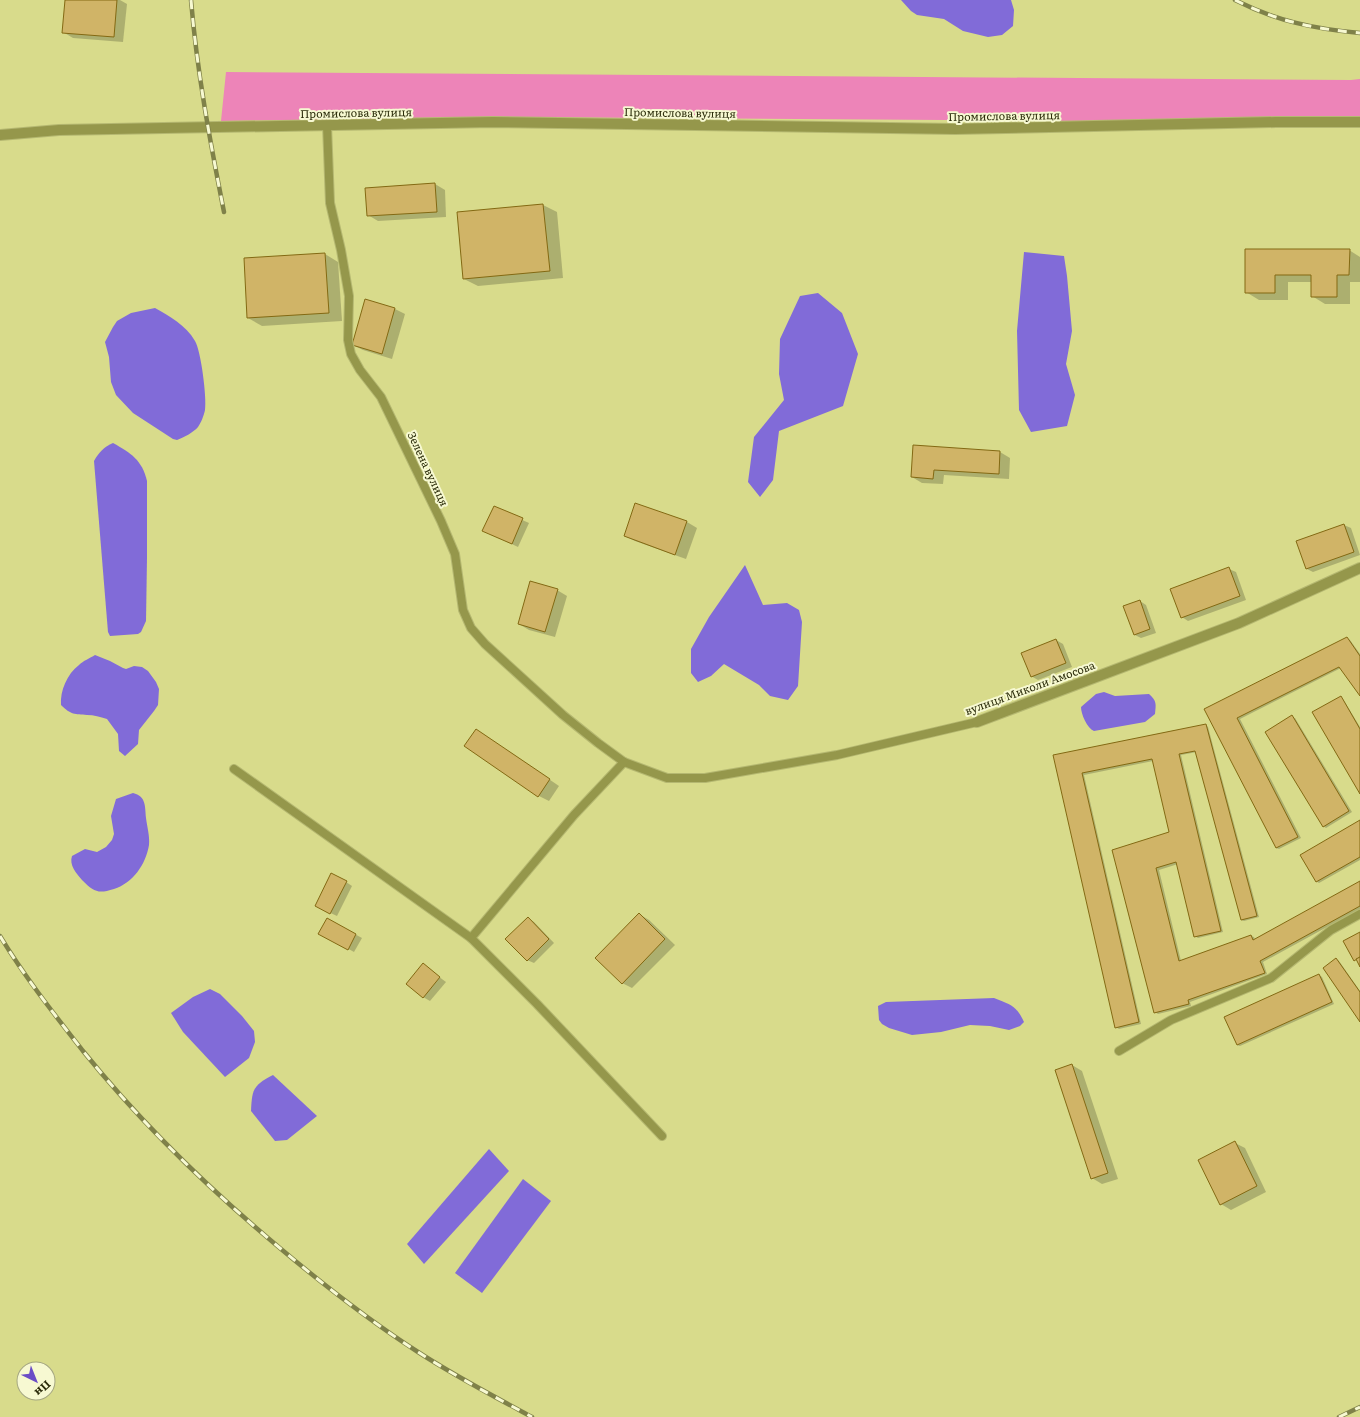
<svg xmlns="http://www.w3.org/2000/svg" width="1360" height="1417" font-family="Literata,serif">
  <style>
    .green { fill: #ed84b8 }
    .water { fill: #816bd8 }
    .shadow { fill: #0003 }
    .building { fill: #d0b467; stroke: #836913 }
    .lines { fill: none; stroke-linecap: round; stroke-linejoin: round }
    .service-casing { stroke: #b5b871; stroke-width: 10 }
    .minor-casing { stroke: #b5b871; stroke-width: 12 }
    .service { stroke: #95974b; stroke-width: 8 }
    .minor { stroke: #95974b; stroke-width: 10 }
    .rail-casing { stroke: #7f8149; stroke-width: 4.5 }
    .rail { stroke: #f7f9d2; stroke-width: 3; stroke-dasharray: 9; stroke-linecap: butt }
    .labels { text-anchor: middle; stroke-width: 4; stroke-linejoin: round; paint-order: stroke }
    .street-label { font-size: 11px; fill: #2b2c0a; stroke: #f7f9d2 }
  </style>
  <rect width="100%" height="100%" fill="#d8db8b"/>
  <path class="green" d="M 226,72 L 1351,80 L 1360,79 L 1360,123 L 499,117 L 221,121 Z"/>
  <g class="water">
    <path d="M 901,0 L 1011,0 L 1014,10 L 1013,26 L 1002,35 L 988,37 L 963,31 L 944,19 L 917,15 L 911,11 Z"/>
    <path d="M 1024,252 L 1064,256 L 1067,276 L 1072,331 L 1066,364 L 1075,395 L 1067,426 L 1031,432 L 1019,410 L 1017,331 Z"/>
    <path d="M 818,293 L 842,313 L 858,354 L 843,406 L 779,431 L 773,480 L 760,497 L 748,482 L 754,437 L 784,400 L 779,374 L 780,339 L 800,296 Z"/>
    <path d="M 155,308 C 169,316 186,325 195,341 C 201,351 207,398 205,410 C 204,415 201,423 198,427 C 194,432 183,438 177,440 L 173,439 L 133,413 L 116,395 L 111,382 L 109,357 L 105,342 L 113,327 L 117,321 L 131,313 Z"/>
    <path d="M 113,443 C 131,453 142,460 147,481 L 147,557 L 146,621 L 141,632 L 138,634 L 110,636 L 108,632 L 94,461 C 99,452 104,447 113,443 Z"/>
    <path d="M 745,565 L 763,605 L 787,603 L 799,610 L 802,622 L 798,686 L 788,700 L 770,696 L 759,685 L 724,664 L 711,676 L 698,682 L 691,673 L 691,649 L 709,617 Z"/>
    <path d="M 95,655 L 110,661 L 123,668 L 126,669 L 134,666 L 142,667 L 148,671 L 156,682 L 159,689 L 158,705 L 154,711 L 139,730 L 138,744 L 125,756 L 119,751 L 118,734 L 107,719 C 100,717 94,715 87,715 C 75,714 71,715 61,705 C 60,691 67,674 79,665 C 83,661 90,658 95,655 Z"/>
    <path d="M 1104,692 L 1115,696 L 1149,694 C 1157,701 1156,704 1155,714 L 1145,722 L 1094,731 C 1087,728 1081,714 1081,707 L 1096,694 Z"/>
    <path d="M 133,793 C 146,796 145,806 146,818 C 147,826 150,837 149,845 C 146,864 133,883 114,889 C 98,894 94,892 82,880 C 76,873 69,865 72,856 L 85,849 L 97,852 L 106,847 L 112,840 L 114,834 L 111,816 L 116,799 Z"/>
    <path d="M 210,989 L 220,994 L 242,1016 L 254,1031 L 255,1042 L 249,1058 L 225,1077 L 183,1032 L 171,1013 L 193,997 Z"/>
    <path d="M 994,998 C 1011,1005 1016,1005 1024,1022 L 1020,1026 L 1009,1030 L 990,1026 L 970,1025 L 941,1032 L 912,1035 L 889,1028 L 882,1024 L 879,1020 L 878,1006 L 886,1002 Z"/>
    <path d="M 273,1075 L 317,1116 L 287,1140 L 275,1141 L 251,1111 C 252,1090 253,1085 273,1075 Z"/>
    <path d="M 489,1149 L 509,1171 L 424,1264 L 407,1244 Z"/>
    <path d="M 523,1179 L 551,1201 L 482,1293 L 455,1273 Z"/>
  </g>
  <g class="shadow">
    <path d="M 66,0 L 120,0 L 127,4 L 123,42 L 73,38 L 63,32 Z"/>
    <path d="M 435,184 L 445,190 L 446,217 L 378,221 L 368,215 Z"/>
    <path d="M 543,205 L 557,212 L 563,278 L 478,286 L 464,279 L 458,213 Z"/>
    <path d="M 1246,250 L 1349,250 L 1360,257 L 1360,282 L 1350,282 L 1350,304 L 1325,304 L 1312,296 L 1312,282 L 1288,282 L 1288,300 L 1259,300 L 1246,292 Z"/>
    <path d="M 325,254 L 338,262 L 342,321 L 262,326 L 248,318 Z"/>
    <path d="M 366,300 L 395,309 L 405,314 L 392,359 L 363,350 L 353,345 Z"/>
    <path d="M 914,446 L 1000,452 L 1010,458 L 1009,479 L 944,475 L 943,484 L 922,483 L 912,477 Z"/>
    <path d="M 636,504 L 687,522 L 697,528 L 686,559 L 635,541 L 625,536 Z"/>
    <path d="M 494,507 L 529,523 L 518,547 L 484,531 Z"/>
    <path d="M 1344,525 L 1351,528 L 1360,555 L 1313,572 L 1307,569 Z"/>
    <path d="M 1229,569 L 1236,572 L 1246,600 L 1188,621 L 1182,617 Z"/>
    <path d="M 557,590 L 567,596 L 555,637 L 529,630 L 519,624 Z"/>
    <path d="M 1140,601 L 1146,605 L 1156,633 L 1141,638 L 1135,635 Z"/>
    <path d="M 1347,638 L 1350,640 L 1360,654 L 1360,694 L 1341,668 L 1240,719 L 1301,838 L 1279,849 L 1276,848 L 1206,709 Z"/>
    <path d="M 1056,640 L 1063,644 L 1072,667 L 1038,680 L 1031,676 L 1022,653 Z"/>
    <path d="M 1341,697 L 1343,699 L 1360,727 L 1360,792 Z"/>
    <path d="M 1292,717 L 1295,718 L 1352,812 L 1326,828 L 1323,826 Z"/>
    <path d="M 1206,725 L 1208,727 L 1259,917 L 1244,921 L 1241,920 L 1197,752 L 1181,755 L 1223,932 L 1198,938 L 1195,936 L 1178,864 L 1159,870 L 1181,961 L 1251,936 L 1254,937 L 1255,940 L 1360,882 L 1360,909 L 1263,962 L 1267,974 L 1190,1002 L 1191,1006 L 1158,1014 L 1155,1012 L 1113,851 L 1170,833 L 1153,761 L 1084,775 L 1141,1024 L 1119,1029 L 1116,1027 L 1054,756 Z"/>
    <path d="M 486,736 L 559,786 L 549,801 L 539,796 Z"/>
    <path d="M 1360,822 L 1360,860 L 1319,883 L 1316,881 Z"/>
    <path d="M 346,882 L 352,886 L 337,916 L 322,909 Z"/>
    <path d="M 639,914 L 649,920 L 675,945 L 632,988 L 622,983 Z"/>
    <path d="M 528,918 L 534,922 L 554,943 L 534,963 L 527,960 Z"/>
    <path d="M 327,919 L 362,938 L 354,952 L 320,933 Z"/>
    <path d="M 1336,959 L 1339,961 L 1360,991 L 1360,1020 Z"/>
    <path d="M 423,965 L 446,982 L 430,1001 L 423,997 Z"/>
    <path d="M 1319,975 L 1322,977 L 1334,1004 L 1240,1046 L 1237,1045 Z"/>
    <path d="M 1072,1065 L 1082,1071 L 1118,1179 L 1102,1184 L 1092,1178 Z"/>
    <path d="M 1235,1143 L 1245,1148 L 1266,1192 L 1231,1210 L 1221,1204 Z"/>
  </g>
  <g class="building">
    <path d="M 65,0 L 117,0 L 114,37 L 62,33 Z"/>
    <path d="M 435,183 L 437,212 L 367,216 L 365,188 Z"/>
    <path d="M 543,204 L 550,271 L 463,279 L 457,212 Z"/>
    <path d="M 1245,249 L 1350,249 L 1349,275 L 1337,275 L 1337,297 L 1311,297 L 1311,275 L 1275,275 L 1275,293 L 1245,293 Z"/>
    <path d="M 325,253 L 329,313 L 247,318 L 244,258 Z"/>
    <path d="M 365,299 L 395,308 L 382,354 L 352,345 Z"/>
    <path d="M 913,445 L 1000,451 L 999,474 L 934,470 L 933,479 L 911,477 Z"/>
    <path d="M 635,503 L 687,521 L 675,555 L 624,536 Z"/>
    <path d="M 494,506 L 523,518 L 512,544 L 482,531 Z"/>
    <path d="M 1344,524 L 1354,552 L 1306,569 L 1296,541 Z"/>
    <path d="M 1229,567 L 1240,596 L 1181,618 L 1170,589 Z"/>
    <path d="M 530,581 L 558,589 L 545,632 L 518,624 Z"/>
    <path d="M 1140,600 L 1150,629 L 1134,635 L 1123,606 Z"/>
    <path d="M 1347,637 L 1360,656 L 1360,696 L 1339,667 L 1237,718 L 1298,837 L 1276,848 L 1204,709 Z"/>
    <path d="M 1056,639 L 1066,663 L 1031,677 L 1021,653 Z"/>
    <path d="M 1341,696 L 1360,729 L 1360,794 L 1312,712 Z"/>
    <path d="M 1292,715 L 1349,811 L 1323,827 L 1265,732 Z"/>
    <path d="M 1206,724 L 1257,916 L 1241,920 L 1195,751 L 1179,754 L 1221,931 L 1194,937 L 1176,862 L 1156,868 L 1179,961 L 1251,935 L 1253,940 L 1360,881 L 1360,906 L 1260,961 L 1265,973 L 1188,1000 L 1189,1004 L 1154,1013 L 1112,850 L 1169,832 L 1152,759 L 1082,773 L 1139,1022 L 1115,1028 L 1053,755 Z"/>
    <path d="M 476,729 L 550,779 L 538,797 L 464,746 Z"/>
    <path d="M 1360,820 L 1360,857 L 1316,882 L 1300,855 Z"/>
    <path d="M 331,873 L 347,881 L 330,914 L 315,906 Z"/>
    <path d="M 639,913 L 665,939 L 622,984 L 595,958 Z"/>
    <path d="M 528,917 L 549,939 L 527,961 L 505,939 Z"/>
    <path d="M 327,918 L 356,934 L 348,950 L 318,934 Z"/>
    <path d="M 1360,932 L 1360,957 L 1354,961 L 1343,941 Z"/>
    <path d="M 1360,957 L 1360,967 L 1356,959 Z"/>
    <path d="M 1336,958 L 1360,992 L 1360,1022 L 1323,968 Z"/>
    <path d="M 423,963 L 440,977 L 423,998 L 406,984 Z"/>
    <path d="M 1319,974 L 1332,1002 L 1237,1045 L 1224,1017 Z"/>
    <path d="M 1072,1064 L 1108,1173 L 1091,1179 L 1055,1070 Z"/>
    <path d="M 1235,1141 L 1257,1186 L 1220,1205 L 1198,1160 Z"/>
  </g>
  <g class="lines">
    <defs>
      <g id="service">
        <path d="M 327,125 L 330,203 L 341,250 L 349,296 L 348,340 L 351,354 L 360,370 L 381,397 L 441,521 L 455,554 L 463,610 L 471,628 L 485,644 L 563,715 L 598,743 L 624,762 L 667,778 L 705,778 L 837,755 L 977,722"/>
        <path d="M 624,762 L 574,815 L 471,938 L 537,1004 L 662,1136"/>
        <path d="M 234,769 L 471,938"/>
        <path d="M 1119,1051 L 1171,1020 L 1271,978 L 1331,930 L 1360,914"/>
      </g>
      <g id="minor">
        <path d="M 0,135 L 59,130 L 493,122 L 955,129 L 1276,122 L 1360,122"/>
        <path d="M 977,722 L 1239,623 L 1360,568"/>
      </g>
    </defs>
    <use href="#service" class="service-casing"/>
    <use href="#minor" class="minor-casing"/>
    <use href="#service" class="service"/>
    <use href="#minor" class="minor"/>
    <defs>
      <g id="rail">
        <path d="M 191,0 C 197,72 210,141 224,212"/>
        <path d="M 1235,0 C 1276,21 1315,29 1360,33"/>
        <path d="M 0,936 C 24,976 54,1014 83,1051 C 142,1124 209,1189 281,1249 C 325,1286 370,1321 418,1352 C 455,1376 493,1396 532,1417"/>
        <path d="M 1339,1417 L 1360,1407"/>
      </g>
    </defs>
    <use href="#rail" class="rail-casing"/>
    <use href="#rail" class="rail"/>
  </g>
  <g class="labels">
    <g class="street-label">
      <text transform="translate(356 113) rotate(-1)" y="4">Промислова вулиця</text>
      <text transform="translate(680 113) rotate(1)" y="4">Промислова вулиця</text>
      <text transform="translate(1004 116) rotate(-1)" y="4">Промислова вулиця</text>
      <text transform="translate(428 469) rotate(65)" y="4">Зелена вулиця</text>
      <text transform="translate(1030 688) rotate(-20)" y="4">вулиця Миколи Амосова</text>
    </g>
  </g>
  <g transform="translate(36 1381) rotate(137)"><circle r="19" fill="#f7f9d2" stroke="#a5a782"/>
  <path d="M0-3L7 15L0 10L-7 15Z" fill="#6b4dc6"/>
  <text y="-6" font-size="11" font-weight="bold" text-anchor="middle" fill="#2b2c0a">Пн</text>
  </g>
</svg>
